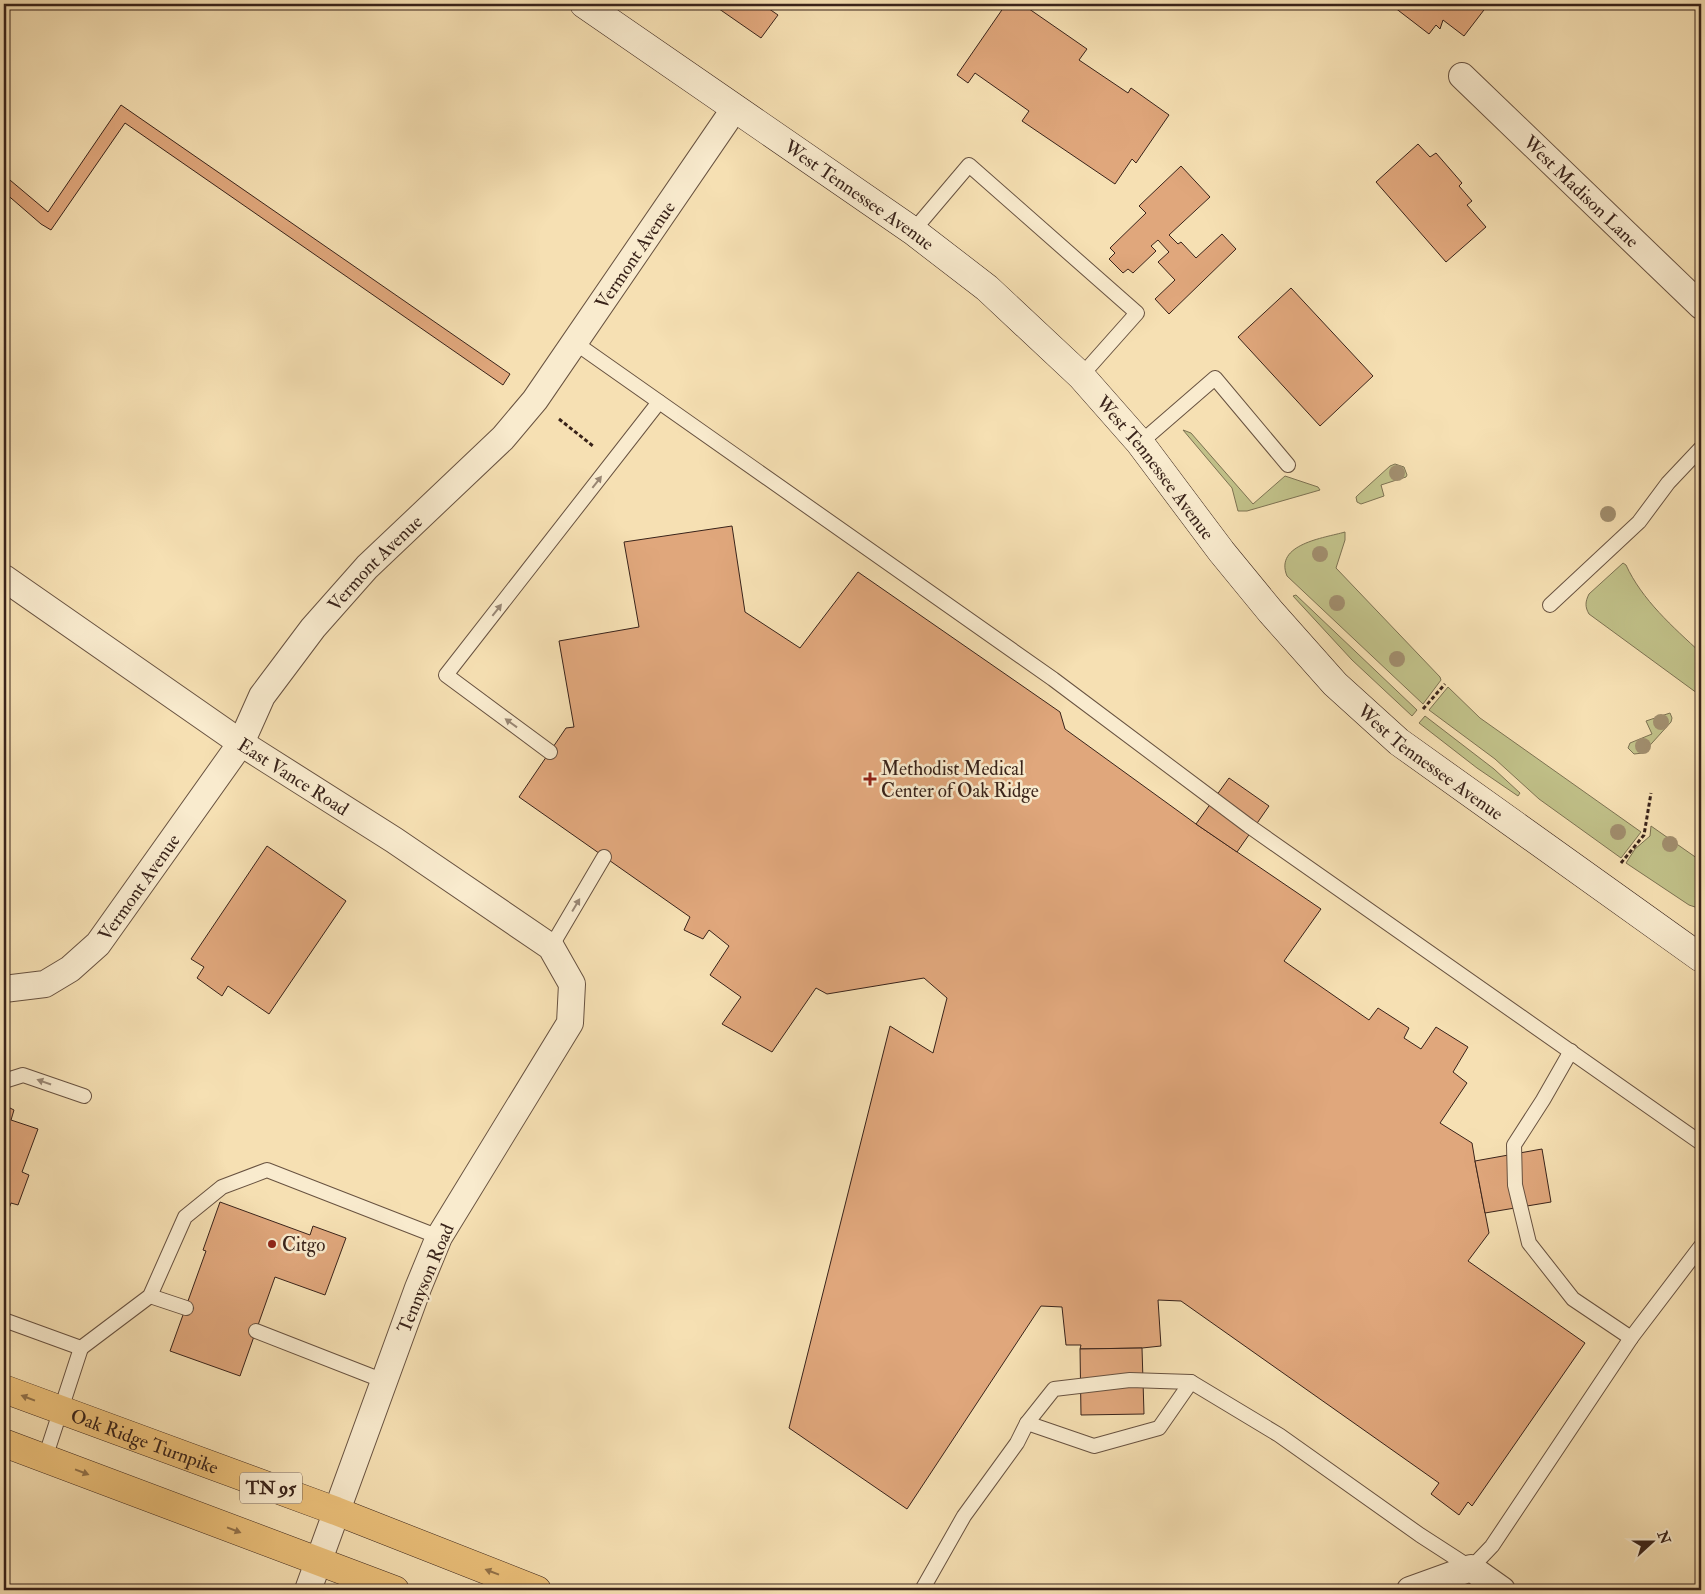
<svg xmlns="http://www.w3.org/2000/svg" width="1705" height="1594" font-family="'IM FELL Double Pica',serif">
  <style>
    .green { fill: #c1c189; stroke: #7d7252 }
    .building { fill: #e0a77c; stroke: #39231a }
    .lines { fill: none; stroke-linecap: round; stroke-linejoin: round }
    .lane-casing { stroke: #685240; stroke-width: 16 }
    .street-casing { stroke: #685240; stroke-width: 28 }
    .secondary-casing { stroke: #39231a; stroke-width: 29 }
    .highway-casing { stroke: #39231a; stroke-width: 29 }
    .path { stroke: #39231a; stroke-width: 3; stroke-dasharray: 4 2.5; stroke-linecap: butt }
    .lane { stroke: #f9ebce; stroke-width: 14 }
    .street { stroke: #f9ebce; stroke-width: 26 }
    .secondary { stroke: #f9ebce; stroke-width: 28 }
    .highway { stroke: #ebc07a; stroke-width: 28 }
    .tree { fill: #a18e6e }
    .oneway { fill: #998774 }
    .oneway2 { fill: #92724a }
    .poi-dot { fill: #8f2418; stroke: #f9ebce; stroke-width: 2 }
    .labels { text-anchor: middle; stroke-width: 5; stroke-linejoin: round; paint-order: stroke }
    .shield { fill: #f9ebce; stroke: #735f50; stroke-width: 1 }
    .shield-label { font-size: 18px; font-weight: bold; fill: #39231a }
    .street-label { font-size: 19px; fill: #39231a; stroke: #f9ebce }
    .poi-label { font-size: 19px; fill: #39231a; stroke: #f9ebce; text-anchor: start }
  </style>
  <rect width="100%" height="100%" fill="#f6e0b3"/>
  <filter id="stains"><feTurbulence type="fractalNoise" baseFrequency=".004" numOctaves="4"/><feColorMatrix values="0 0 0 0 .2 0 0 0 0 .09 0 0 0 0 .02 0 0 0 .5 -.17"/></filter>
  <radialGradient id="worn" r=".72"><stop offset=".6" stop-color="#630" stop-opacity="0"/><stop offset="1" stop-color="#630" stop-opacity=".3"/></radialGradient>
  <g class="green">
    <path d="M 1183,430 L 1191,433 L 1253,504 L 1285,476 L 1318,487 L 1320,490 L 1247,511 L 1238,511 L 1232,488 Z"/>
    <path d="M 1395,464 L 1404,467 L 1407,475 L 1406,477 L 1381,485 L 1384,496 L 1361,504 L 1357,502 L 1356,497 L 1358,495 L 1390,466 Z"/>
    <path d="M 1345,532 L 1345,540 L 1336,568 L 1440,677 L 1441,680 L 1423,704 L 1287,576 C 1274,544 1324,538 1345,532 Z"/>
    <path d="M 1623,563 L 1626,565 C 1642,600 1673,627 1701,653 L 1701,696 L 1589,614 C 1585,607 1585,602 1589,594 Z"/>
    <path d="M 1296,595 L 1417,710 L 1412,716 L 1352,660 L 1293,596 Z"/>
    <path d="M 1448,687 L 1480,718 L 1641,832 L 1621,858 L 1539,799 L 1495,759 L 1429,710 Z"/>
    <path d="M 1670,713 L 1672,718 L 1671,722 L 1643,753 L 1634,754 L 1628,748 L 1630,743 L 1652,734 L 1646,721 Z"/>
    <path d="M 1425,716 L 1494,769 L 1520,793 L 1518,796 L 1477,768 L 1419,723 Z"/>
    <path d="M 1651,826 L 1701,861 L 1701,909 L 1689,905 L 1626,863 L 1635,849 L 1650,836 Z"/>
  </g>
  <g class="building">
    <path d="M 712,4 L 762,4 L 778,15 L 761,38 Z"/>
    <path d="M 1006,4 L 1022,4 L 1087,49 L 1079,60 L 1128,93 L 1131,88 L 1169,115 L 1136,163 L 1132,159 L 1115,184 L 1022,121 L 1029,111 L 975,73 L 968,83 L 957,75 Z"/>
    <path d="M 1390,4 L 1484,4 L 1487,6 L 1464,36 L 1443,20 L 1440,29 L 1436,25 L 1429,34 Z"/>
    <path d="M 121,105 L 510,374 L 503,385 L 125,123 L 51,230 L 41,224 L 4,192 L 4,175 L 48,212 Z"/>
    <path d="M 1418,144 L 1430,157 L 1436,153 L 1462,183 L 1459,186 L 1472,201 L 1467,205 L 1486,227 L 1446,262 L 1376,182 Z"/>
    <path d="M 1181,166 L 1210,197 L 1169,235 L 1178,244 L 1181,242 L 1196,258 L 1222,234 L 1236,249 L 1169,314 L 1155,299 L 1175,280 L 1158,262 L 1169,252 L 1158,240 L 1151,246 L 1156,251 L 1133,273 L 1128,269 L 1123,273 L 1109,259 L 1115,253 L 1110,248 L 1146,213 L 1139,206 Z"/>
    <path d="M 1291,288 L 1373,376 L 1320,426 L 1238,337 Z"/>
    <path d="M 732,526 L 745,612 L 800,648 L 858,572 L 1060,712 L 1065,729 L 1196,824 L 1321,909 L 1284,961 L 1369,1020 L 1378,1008 L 1409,1028 L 1404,1038 L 1421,1049 L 1436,1027 L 1468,1047 L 1453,1072 L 1467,1083 L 1440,1123 L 1472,1143 L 1475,1161 L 1489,1233 L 1468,1261 L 1585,1343 L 1472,1506 L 1468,1502 L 1459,1515 L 1431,1494 L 1439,1483 L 1181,1301 L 1158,1300 L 1161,1346 L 1142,1348 L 1080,1349 L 1081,1345 L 1066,1345 L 1062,1307 L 1041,1306 L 907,1509 L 789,1428 L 890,1026 L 933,1053 L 947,998 L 924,978 L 827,994 L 816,988 L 772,1052 L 722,1024 L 741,997 L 710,975 L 729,946 L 709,930 L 703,939 L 684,930 L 690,917 L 519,797 L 566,728 L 574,727 L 559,641 L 639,627 L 624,542 Z"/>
    <path d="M 1229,778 L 1269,806 L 1237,852 L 1196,824 Z"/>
    <path d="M 267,846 L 346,901 L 269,1014 L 228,986 L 222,996 L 197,978 L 204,967 L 191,959 Z"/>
    <path d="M 4,1105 L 14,1110 L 11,1120 L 38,1129 L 22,1172 L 29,1175 L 18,1205 L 11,1203 L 4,1223 Z"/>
    <path d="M 1542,1149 L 1551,1202 L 1485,1213 L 1475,1161 Z"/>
    <path d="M 220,1202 L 310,1235 L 313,1226 L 346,1238 L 325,1295 L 275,1277 L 240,1376 L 170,1351 L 206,1251 L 203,1250 Z"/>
    <path d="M 1142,1348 L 1144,1414 L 1081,1415 L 1080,1349 Z"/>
  </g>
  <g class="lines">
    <defs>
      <g id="lane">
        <path d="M 913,231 L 969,165 L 1137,313 L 1081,376"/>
        <path d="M 574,342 L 1053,679 L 1249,826 L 1701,1143"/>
        <path d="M 1140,443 L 1215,378 L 1288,465"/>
        <path d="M 1550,605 L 1639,522 L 1668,483 L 1701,448"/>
        <path d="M 550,752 L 446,675 L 659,402"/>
        <path d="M 551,947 L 604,857"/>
        <path d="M 1571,1051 L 1543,1100 L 1514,1145 L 1515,1185 L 1529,1243 L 1573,1299 L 1631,1338"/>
        <path d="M 4,1081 L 23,1075 L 84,1096"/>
        <path d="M 150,1296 L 186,1308"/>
        <path d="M 4,1320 L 81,1348 L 45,1458"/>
        <path d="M 256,1331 L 384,1381"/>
        <path d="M 81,1348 L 150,1296 L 185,1217 L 222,1187 L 267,1170 L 439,1237"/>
        <path d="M 1027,1423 L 1094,1446 L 1159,1428 L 1191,1382 L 1279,1435 L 1420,1535 L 1471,1568 L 1492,1546 L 1631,1338 L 1701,1246"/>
        <path d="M 922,1590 L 964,1516 L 1017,1443 L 1027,1423 L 1054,1389 L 1130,1380 L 1191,1382"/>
      </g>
      <g id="street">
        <path id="s1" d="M 1462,76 L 1701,306"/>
        <path id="s2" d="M 4,578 L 241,743 L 394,840 L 551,947 L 572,984 L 570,1023 L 439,1237 L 418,1288 L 308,1590"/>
        <path id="s3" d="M 4,989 L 45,984 L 70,969 L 98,944 L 241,743 L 262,696 L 313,628 L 367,567 L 503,438 L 535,400 L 735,108"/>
        <path d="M 1410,1590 L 1471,1568 L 1502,1590"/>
      </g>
      <g id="secondary">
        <path id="s4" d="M 584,4 L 913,231 L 987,288 L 1081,376 L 1140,443 L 1221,551 L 1271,612 L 1335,684 L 1399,742 L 1701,958"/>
      </g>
      <g id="highway">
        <path id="s5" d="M 4,1389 L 336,1511 L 537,1590"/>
        <path d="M 4,1443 L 395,1590"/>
      </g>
    </defs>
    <use href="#lane" class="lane-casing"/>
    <use href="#street" class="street-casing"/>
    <use href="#secondary" class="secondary-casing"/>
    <use href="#highway" class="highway-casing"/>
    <g class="path">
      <path d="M 559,419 L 593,446"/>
      <path d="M 1423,709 L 1445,684"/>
      <path d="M 1621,863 L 1644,835 L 1651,793"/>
    </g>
    <use href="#lane" class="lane"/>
    <use href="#street" class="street"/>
    <use href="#secondary" class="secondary"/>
    <use href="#highway" class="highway"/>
  </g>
  <g class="tree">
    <circle cx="1397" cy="473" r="8"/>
    <circle cx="1608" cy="514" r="8"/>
    <circle cx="1320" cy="554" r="8"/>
    <circle cx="1337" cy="603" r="8"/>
    <circle cx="1397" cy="659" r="8"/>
    <circle cx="1661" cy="722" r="8"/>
    <circle cx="1643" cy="746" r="8"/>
    <circle cx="1618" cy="832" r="8"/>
    <circle cx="1670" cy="844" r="8"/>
  </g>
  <defs><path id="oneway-solid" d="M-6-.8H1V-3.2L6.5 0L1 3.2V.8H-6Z" transform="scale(1.25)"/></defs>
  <g class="oneway">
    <use href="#oneway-solid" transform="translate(597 482) rotate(-52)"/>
    <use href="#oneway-solid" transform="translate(497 610) rotate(-52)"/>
    <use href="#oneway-solid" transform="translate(511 723) rotate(-144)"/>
    <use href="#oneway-solid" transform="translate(576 905) rotate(-59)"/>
    <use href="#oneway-solid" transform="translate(44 1082) rotate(-161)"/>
  </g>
  <g class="oneway2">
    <use href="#oneway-solid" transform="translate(28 1398) rotate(-159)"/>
    <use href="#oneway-solid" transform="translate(82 1472) rotate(21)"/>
    <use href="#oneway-solid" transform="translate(234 1530) rotate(21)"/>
    <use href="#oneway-solid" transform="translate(492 1572) rotate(-159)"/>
  </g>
  <g class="poi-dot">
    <path d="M867.5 771.5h5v5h5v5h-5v5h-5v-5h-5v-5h5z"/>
    <circle cx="272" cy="1244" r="5"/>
  </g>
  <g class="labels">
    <rect class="shield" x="240" y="1472.5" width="62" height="31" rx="4"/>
    <g class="shield-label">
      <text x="271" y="1494">TN 95</text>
    </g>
    <g class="street-label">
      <text dy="7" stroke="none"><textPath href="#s1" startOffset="166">West Madison Lane</textPath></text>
      <text dy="7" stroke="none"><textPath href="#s4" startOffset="335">West Tennessee Avenue</textPath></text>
      <text dy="7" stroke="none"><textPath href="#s3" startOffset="986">Vermont Avenue</textPath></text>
      <text dy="7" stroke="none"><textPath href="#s4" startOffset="740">West Tennessee Avenue</textPath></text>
      <text dy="7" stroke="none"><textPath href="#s3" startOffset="581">Vermont Avenue</textPath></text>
      <text dy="7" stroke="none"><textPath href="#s4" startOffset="1145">West Tennessee Avenue</textPath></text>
      <text dy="7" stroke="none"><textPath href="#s2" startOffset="351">East Vance Road</textPath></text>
      <text dy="7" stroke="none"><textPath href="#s3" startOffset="178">Vermont Avenue</textPath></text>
      <text transform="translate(425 1278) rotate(-67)" y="7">Tennyson Road</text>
      <text dy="7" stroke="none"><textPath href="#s5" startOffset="150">Oak Ridge Turnpike</textPath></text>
    </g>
    <g class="poi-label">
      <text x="881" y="775">Methodist Medical<tspan x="881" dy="22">Center of Oak Ridge</tspan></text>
      <text x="282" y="1251">Citgo</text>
    </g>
  </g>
  <rect width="1705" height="1594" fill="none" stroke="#f6e0b3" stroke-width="20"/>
  <rect x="5" y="5" width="1695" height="1584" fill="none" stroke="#39231a" stroke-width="2.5"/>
  <rect x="10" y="10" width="1685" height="1574" fill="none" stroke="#39231a"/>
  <g transform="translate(1652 1542) rotate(69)" stroke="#f9ebce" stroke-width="4" paint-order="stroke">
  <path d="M0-4L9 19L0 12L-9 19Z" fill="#39231a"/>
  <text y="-8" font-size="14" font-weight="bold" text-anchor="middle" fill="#39231a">N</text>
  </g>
  <rect width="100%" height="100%" filter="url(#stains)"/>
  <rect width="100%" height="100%" fill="url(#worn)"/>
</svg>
